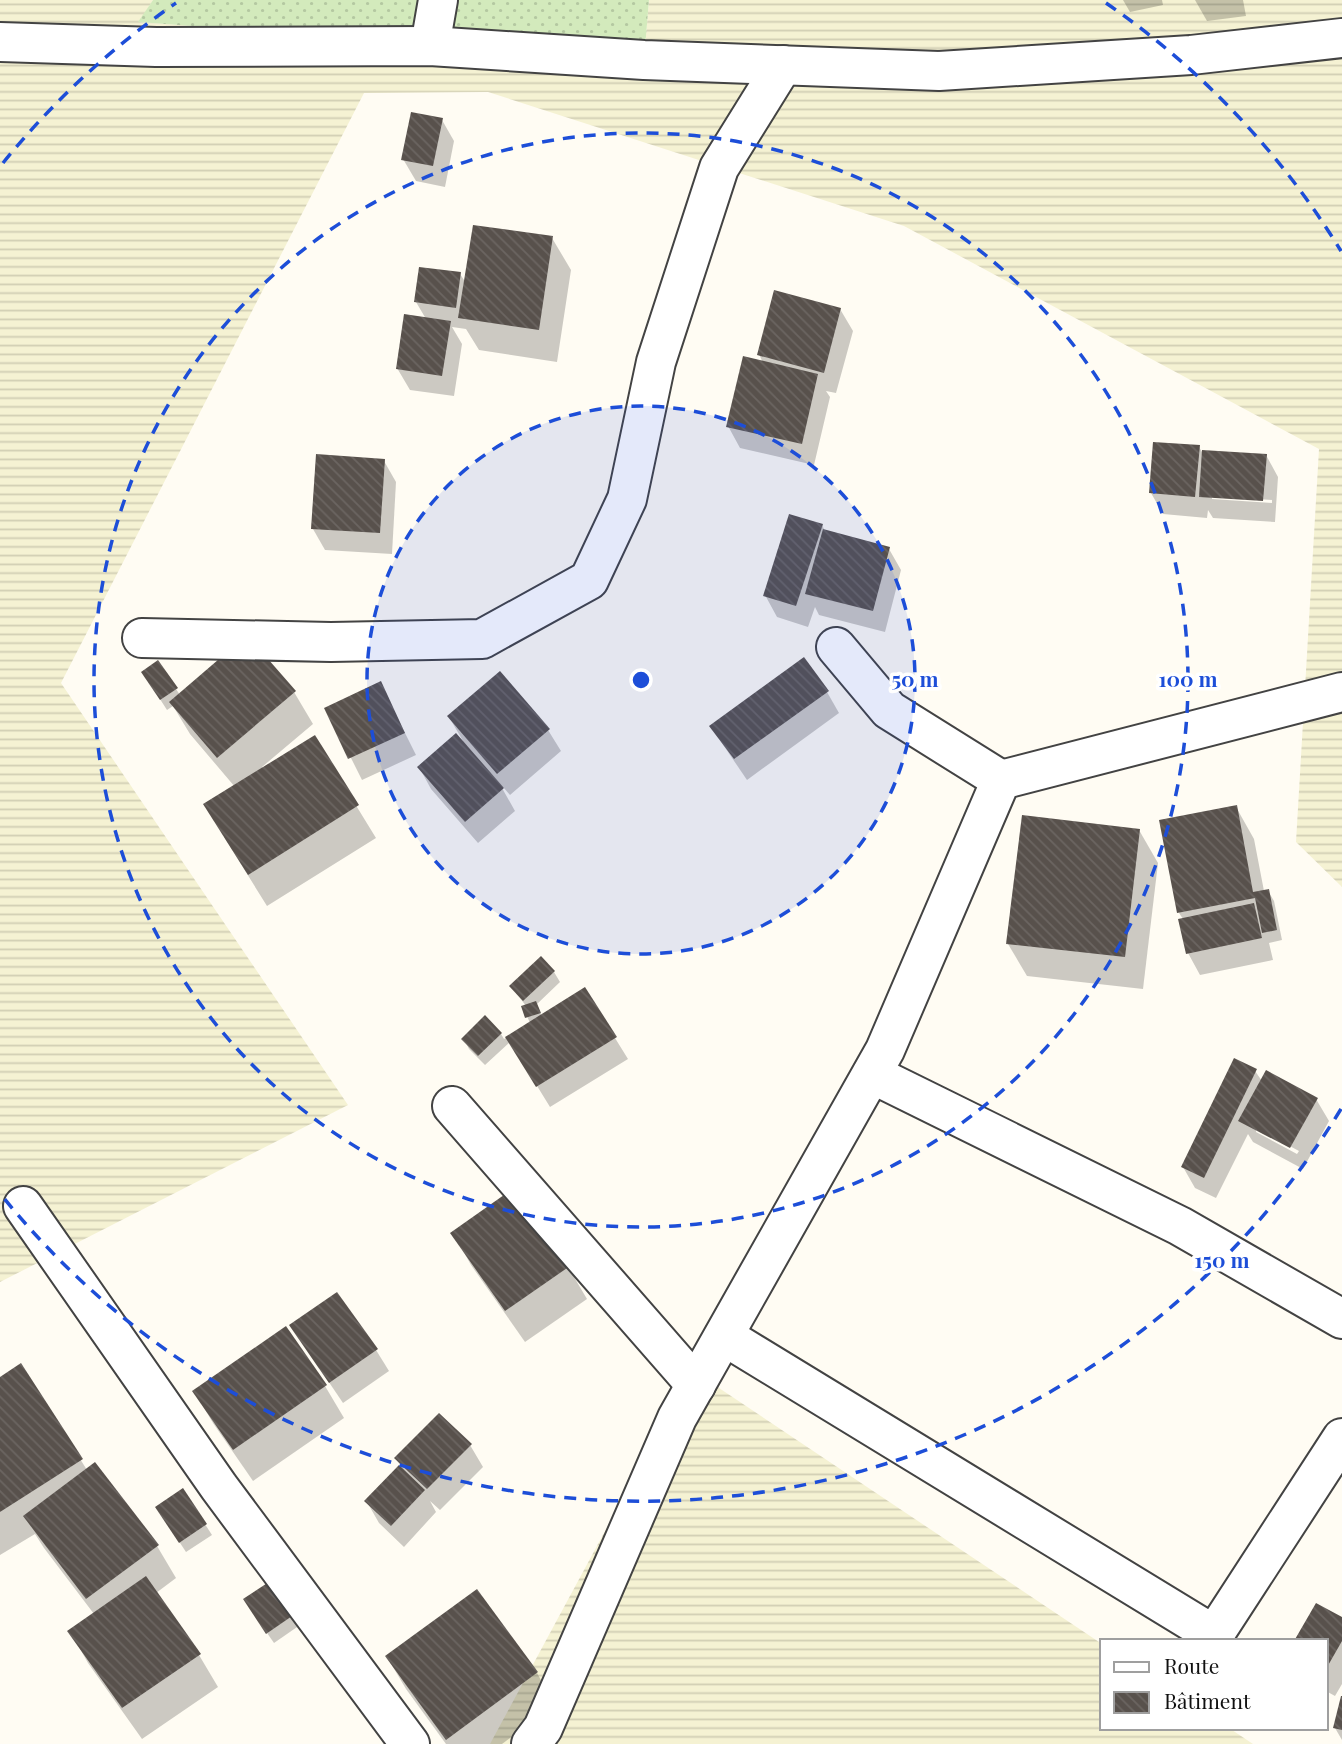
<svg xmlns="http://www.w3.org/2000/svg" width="1342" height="1744" font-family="'Playfair Display',serif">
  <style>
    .farmland { fill: url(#farmland-rules) }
    .grass { fill: url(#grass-dots) }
    .shadow { fill: #0003; fill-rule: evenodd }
    .building { fill: url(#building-back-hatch) }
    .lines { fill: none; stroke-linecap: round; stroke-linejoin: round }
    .minor-casing { stroke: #434343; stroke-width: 42 }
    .minor { stroke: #fff; stroke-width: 38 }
    .ring { fill: none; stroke: #1d4ed8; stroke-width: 3.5; stroke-dasharray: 12 9 }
    .centre { fill: #1d4ed8; stroke: #fff; stroke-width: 3.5 }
    .ring-label { font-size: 21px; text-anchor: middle; font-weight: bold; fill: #1d4ed8; stroke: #fff; stroke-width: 7; stroke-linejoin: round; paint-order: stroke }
  </style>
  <defs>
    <pattern id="farmland-rules" width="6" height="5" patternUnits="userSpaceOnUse" patternTransform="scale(1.75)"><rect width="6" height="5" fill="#f5f2d3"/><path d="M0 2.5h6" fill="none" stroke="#d1ceb4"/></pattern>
    <pattern id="grass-dots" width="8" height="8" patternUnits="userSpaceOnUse" patternTransform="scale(1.75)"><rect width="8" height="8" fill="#d3eabc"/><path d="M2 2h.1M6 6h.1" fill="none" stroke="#b4c8a1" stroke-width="1.8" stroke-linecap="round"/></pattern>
    <pattern id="building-back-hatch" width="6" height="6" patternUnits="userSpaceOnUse" patternTransform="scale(1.75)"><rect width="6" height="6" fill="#58514c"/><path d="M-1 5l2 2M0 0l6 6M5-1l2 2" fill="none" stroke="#6b6561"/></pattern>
  </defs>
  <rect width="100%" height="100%" fill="#fffcf3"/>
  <g class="farmland">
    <path d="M 0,0 L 153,0 L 139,22 L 644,59 L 649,0 L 1342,0 L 1342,887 L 1296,842 L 1319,449 L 904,226 L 488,92 L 364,93 L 61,683 L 348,1105 L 0,1282 Z"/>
    <path d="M 692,1370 L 1102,1644 L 1102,1728 L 1229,1728 L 1253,1744 L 490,1744 Z"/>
  </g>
  <path class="grass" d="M 153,0 L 649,0 L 644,60 L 138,22 Z"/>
  <g class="shadow">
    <path d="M 1123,0 L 1162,0 L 1163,5 L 1130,12 Z"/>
    <path d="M 1195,0 L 1243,0 L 1246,16 L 1207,21 Z"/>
    <path d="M 442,120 L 454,141 L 445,187 L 416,181 L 403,159 Z"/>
    <path d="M 552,238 L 571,270 L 557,362 L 479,350 L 466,329 L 452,327 L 462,344 L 454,396 L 410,390 L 397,368 L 426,319 L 416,302 L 460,274 L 466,283 Z"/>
    <path d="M 840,309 L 853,331 L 836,393 L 826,391 L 830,397 L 814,465 L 740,448 L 728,426 L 763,363 L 759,354 Z"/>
    <path d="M 1199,447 L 1202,452 L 1266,455 L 1278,477 L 1275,522 L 1213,518 L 1208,510 L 1207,518 L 1163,514 L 1151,493 ZM 1212,496 L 1272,500 L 1272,503 L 1212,499 Z"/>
    <path d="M 384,461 L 396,482 L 392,554 L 325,550 L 313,529 Z"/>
    <path d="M 822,525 L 825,531 L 889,549 L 901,570 L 885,632 L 819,615 L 815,607 L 808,627 L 777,617 L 765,595 Z"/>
    <path d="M 149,682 L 176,689 L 180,695 L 294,692 L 313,724 L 262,767 L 264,769 L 314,737 L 376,838 L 267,906 L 224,837 L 235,787 L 190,734 L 173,706 L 167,710 Z"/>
    <path d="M 380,683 L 416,755 L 362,780 L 326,708 Z"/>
    <path d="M 827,692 L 839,713 L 747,780 L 711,727 Z"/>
    <path d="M 449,717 L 548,730 L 561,751 L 510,795 L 503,787 L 502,788 L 515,811 L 478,843 L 431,789 L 419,767 L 463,741 Z"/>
    <path d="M 1236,807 L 1254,839 L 1264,891 L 1268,891 L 1274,901 L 1282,940 L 1269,943 L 1273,960 L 1200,975 L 1188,953 L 1183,919 L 1179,913 Z"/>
    <path d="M 1139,830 L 1158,863 L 1143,989 L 1027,976 L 1008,944 Z"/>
    <path d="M 554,972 L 560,982 L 536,1005 L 542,1016 L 615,1038 L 628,1059 L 550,1107 L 510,1042 L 485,1065 L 469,1049 L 464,1039 L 501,1034 L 504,1039 L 530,1023 L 523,1007 L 526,1006 L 511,986 Z"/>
    <path d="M 1255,1071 L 1262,1081 L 1316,1099 L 1329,1121 L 1303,1169 L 1253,1142 L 1248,1134 L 1216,1198 L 1195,1188 L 1183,1167 ZM 1256,1128 L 1299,1151 L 1297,1154 L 1256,1132 Z"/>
    <path d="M 453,1233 L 568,1267 L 587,1299 L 525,1342 L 471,1265 Z"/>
    <path d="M 291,1326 L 376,1350 L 389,1371 L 343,1403 Z"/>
    <path d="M 21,1365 L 87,1470 L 157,1546 L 176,1578 L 156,1593 L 199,1655 L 218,1687 L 142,1739 L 88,1663 L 70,1631 L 94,1614 L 44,1548 L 35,1534 L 0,1555 L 0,1379 Z"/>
    <path d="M 325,1386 L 344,1418 L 253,1481 L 213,1423 L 194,1391 Z"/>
    <path d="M 470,1445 L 483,1467 L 440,1510 L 430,1501 L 436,1512 L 404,1547 L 379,1523 L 367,1502 L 401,1466 L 396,1459 Z"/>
    <path d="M 183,1490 L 212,1535 L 186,1552 L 163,1517 Z"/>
    <path d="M 271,1582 L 300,1625 L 274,1643 L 251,1610 Z"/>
    <path d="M 477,1592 L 537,1673 L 555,1705 L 502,1744 L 446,1744 L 406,1689 L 387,1657 Z"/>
    <path d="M 1342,1619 L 1342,1684 L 1335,1696 L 1326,1691 L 1326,1641 Z"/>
    <path d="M 1342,1699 L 1342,1740 L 1335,1728 Z"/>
  </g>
  <g class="building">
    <path d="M 411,112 L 443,118 L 433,166 L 401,160 Z"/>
    <path d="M 473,225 L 553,236 L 539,330 L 458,318 Z"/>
    <path d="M 419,267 L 461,272 L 456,308 L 414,302 Z"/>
    <path d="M 774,290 L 841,308 L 824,373 L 757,355 Z"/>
    <path d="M 404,314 L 451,321 L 442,376 L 396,369 Z"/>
    <path d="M 743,356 L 818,374 L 802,444 L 726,427 Z"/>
    <path d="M 1153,442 L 1200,445 L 1195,497 L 1149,493 Z"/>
    <path d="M 1202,450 L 1267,454 L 1263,501 L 1199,497 Z"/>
    <path d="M 316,454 L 385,459 L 380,533 L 311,529 Z"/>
    <path d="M 789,514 L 823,524 L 796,606 L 763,596 Z"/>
    <path d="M 823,529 L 890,547 L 873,611 L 805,594 Z"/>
    <path d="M 247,635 L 296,691 L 217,758 L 169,702 Z"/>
    <path d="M 804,657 L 829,691 L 734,759 L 709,726 Z"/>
    <path d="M 158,660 L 178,688 L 160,700 L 141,672 Z"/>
    <path d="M 500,671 L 550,729 L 497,774 L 447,716 Z"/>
    <path d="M 381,681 L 405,733 L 348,759 L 324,708 Z"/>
    <path d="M 456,733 L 504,788 L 465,822 L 417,767 Z"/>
    <path d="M 315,735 L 359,805 L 248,875 L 203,804 Z"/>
    <path d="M 1237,805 L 1253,892 L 1269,889 L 1277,930 L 1262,933 L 1255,898 L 1177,913 L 1159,820 Z"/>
    <path d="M 1022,815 L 1140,829 L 1125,957 L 1006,944 Z"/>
    <path d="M 1254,903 L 1262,938 L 1186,954 L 1178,919 Z"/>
    <path d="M 541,956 L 555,971 L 523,1001 L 509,986 Z"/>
    <path d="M 585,987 L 617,1037 L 536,1087 L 505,1037 Z"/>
    <path d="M 536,1001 L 541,1013 L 525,1018 L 521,1006 Z"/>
    <path d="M 485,1015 L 502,1033 L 478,1056 L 461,1039 Z"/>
    <path d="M 1234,1058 L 1257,1069 L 1204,1178 L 1181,1167 Z"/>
    <path d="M 1266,1070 L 1318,1098 L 1290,1148 L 1238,1121 Z"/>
    <path d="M 514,1188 L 570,1266 L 505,1311 L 450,1233 Z"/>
    <path d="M 337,1292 L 378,1349 L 329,1383 L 289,1325 Z"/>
    <path d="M 286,1326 L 327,1385 L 233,1450 L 192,1391 Z"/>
    <path d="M 21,1363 L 83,1459 L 0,1512 L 0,1377 Z"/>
    <path d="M 439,1413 L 472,1444 L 427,1489 L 394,1458 Z"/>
    <path d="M 95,1462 L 159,1545 L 86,1599 L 23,1516 Z"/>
    <path d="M 399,1465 L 425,1490 L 391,1526 L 364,1501 Z"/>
    <path d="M 183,1488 L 207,1524 L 179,1543 L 155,1507 Z"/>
    <path d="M 146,1576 L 201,1654 L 122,1708 L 67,1631 Z"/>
    <path d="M 272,1580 L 295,1614 L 266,1634 L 243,1599 Z"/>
    <path d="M 477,1589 L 538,1672 L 446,1740 L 385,1656 Z"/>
    <path d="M 1316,1603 L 1342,1617 L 1342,1641 L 1326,1669 L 1326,1641 L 1294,1641 Z"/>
    <path d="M 1341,1696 L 1342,1696 L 1342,1730 L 1333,1728 Z"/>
  </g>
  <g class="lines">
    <defs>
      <g id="minor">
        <path d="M 0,42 L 156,47 L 430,46 L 644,60 L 939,71 L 1191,55 L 1342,38"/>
        <path d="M 430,46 L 438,0"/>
        <path d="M 142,638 L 331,642 L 482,639 L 589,580 L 627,499 L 656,362 L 719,168 L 783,65"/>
        <path d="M 836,647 L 889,710 L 1001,780"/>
        <path d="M 872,1074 L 1180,1226 L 1342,1319"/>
        <path d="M 452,1106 L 696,1385"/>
        <path d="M 23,1206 L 219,1487 L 410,1744"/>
        <path d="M 724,1336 L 1214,1635 L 1342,1438"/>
        <path d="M 531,1744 L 543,1728 L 677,1418 L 885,1050 L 1001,780 L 1342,692"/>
      </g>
    </defs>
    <use href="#minor" class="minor-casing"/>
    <use href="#minor" class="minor"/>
  </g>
  <circle cx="641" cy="680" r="274" fill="#1d4ed8" fill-opacity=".12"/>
  <g class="ring">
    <circle cx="641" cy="680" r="274"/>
    <circle cx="641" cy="680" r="547"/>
    <path d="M1341 1109A821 821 0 0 1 3 1197M3 163A821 821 0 0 1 176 3M1106 3A821 821 0 0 1 1341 251"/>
  </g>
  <circle cx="641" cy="680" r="10" class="centre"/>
  <g class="ring-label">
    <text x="915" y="687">50 m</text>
    <text x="1188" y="687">100 m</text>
    <text x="1222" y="1268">150 m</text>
  </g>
  <rect x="1100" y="1639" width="228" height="91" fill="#ffffff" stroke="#9f9f9f" stroke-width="2"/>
  <rect x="1114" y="1662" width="35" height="10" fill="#ffffff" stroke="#9f9f9f" stroke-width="2"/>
  <text x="1164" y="1674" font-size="21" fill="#101010">Route</text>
  <rect x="1114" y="1692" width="35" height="21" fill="url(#building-back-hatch)" stroke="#9f9f9f" stroke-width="2"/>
  <text x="1164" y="1709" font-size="21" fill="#101010">Bâtiment</text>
</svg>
